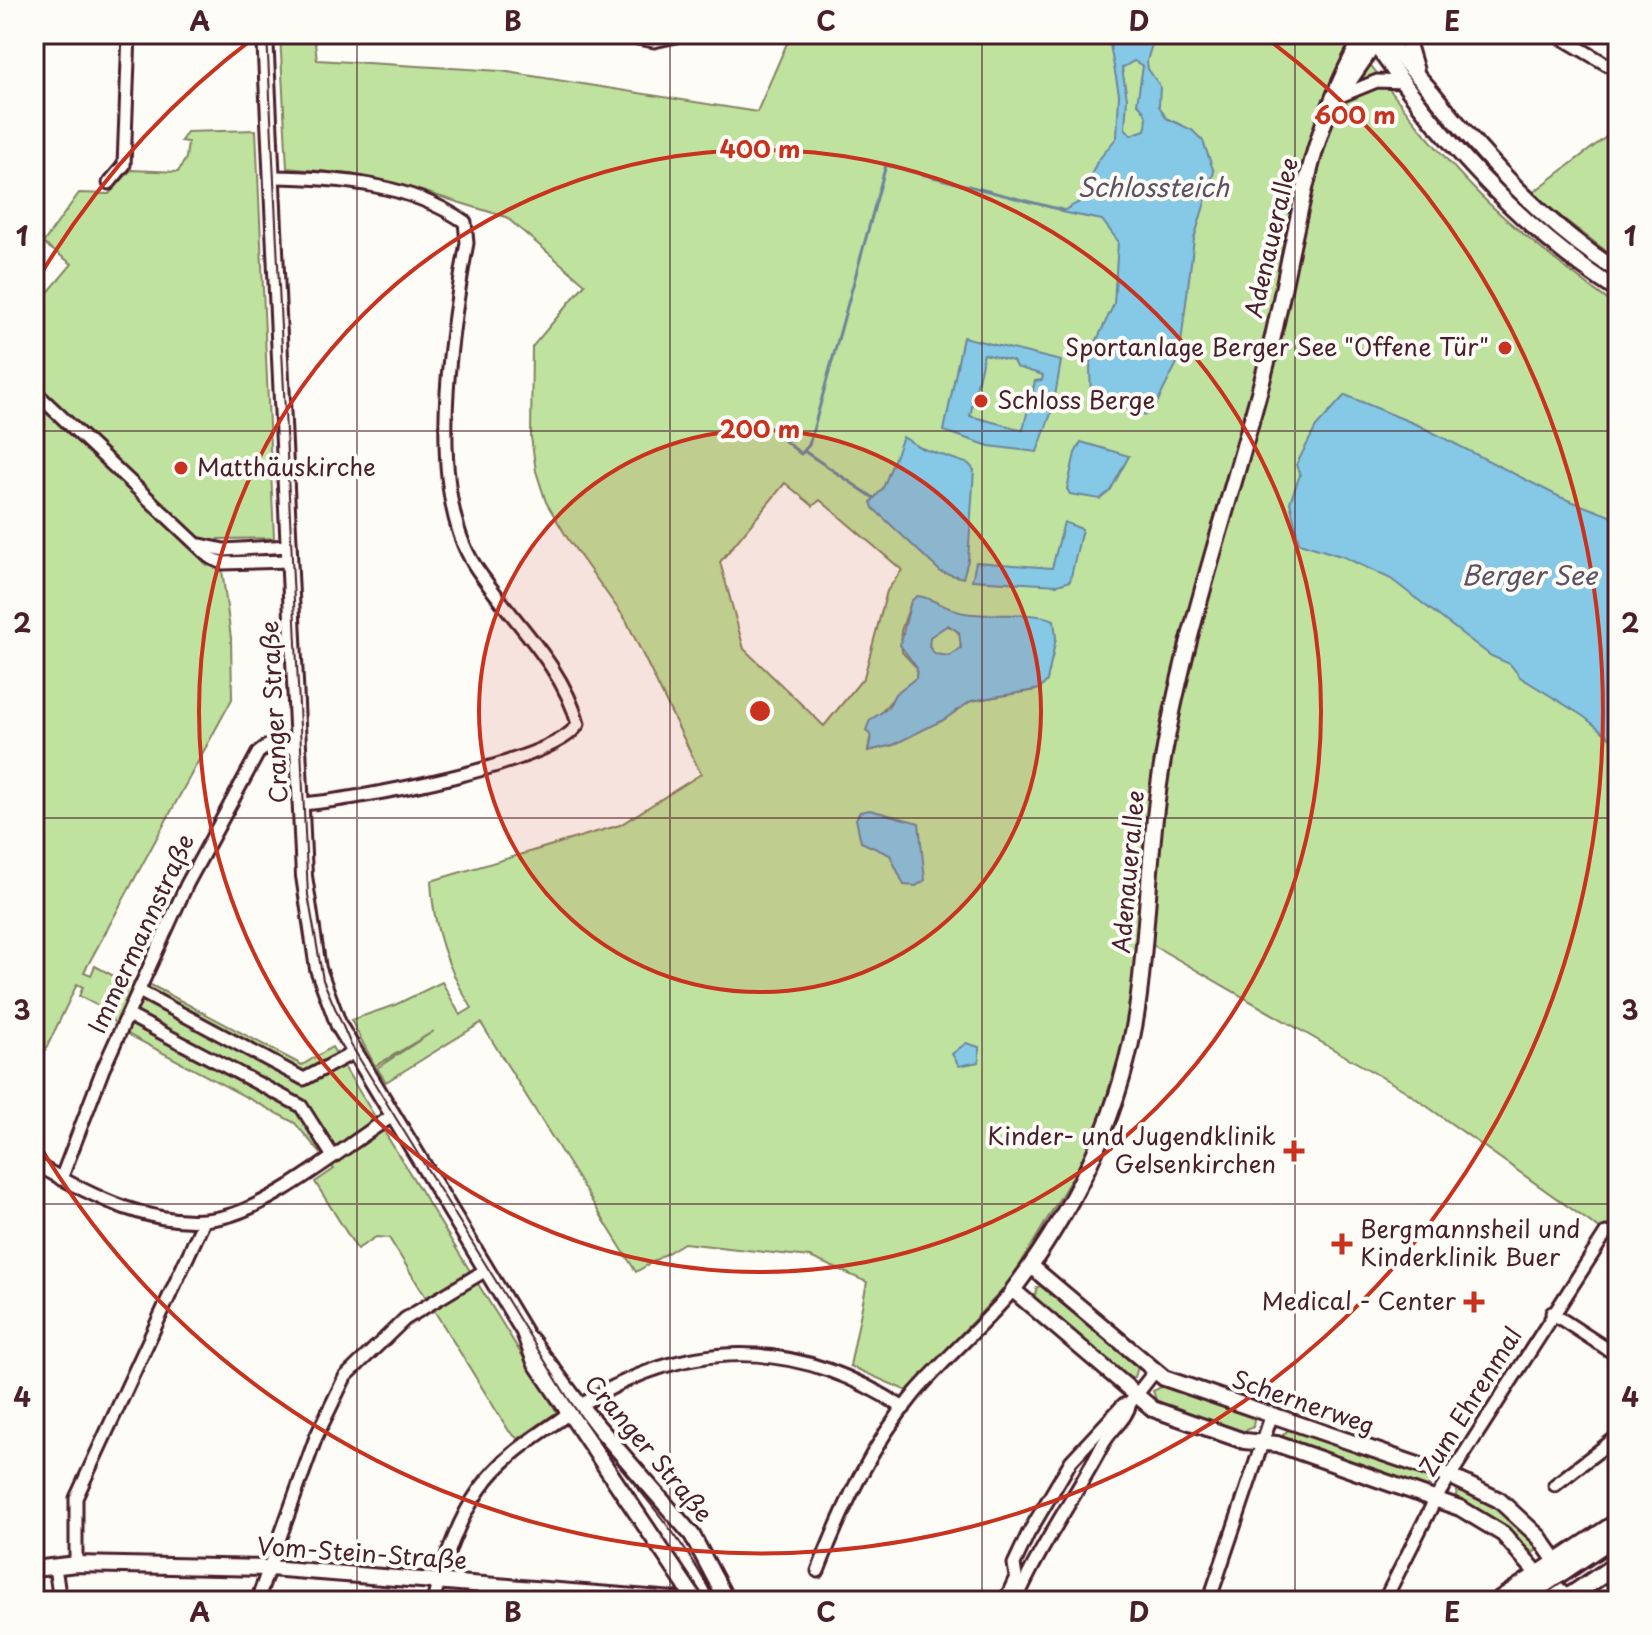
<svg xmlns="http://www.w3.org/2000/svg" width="1652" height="1635" font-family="'Playpen Sans',sans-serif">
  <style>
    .green { fill: #bfe39e; stroke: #848164; stroke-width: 2; fill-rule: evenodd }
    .water { fill: #85c9e6; stroke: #6d859b; stroke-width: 2; fill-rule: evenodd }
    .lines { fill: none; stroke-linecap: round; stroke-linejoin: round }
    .stream { stroke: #6d859b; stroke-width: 3 }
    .street-casing { stroke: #4a1f2b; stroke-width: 17 }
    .secondary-casing { stroke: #4a1f2b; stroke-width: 20 }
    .primary-casing { stroke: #4a1f2b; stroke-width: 22 }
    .street { stroke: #fdfcf7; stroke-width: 11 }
    .secondary { stroke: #fdfcf7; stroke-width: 14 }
    .primary { stroke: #fdfcf7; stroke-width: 16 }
    .tram { stroke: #4a1f2b; stroke-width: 2 }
    .grid { fill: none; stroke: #4a1f2b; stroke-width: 2; stroke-opacity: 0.55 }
    .ring { fill: none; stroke: #c8321e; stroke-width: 4 }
    .poi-dot { fill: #c8321e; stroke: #fdfcf7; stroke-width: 3 }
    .labels { text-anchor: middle; stroke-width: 8; stroke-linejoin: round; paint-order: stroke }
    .street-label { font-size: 24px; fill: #4a1f2b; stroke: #fdfcf7 }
    .poi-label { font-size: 24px; fill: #4a1f2b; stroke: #fdfcf7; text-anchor: end }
    .water-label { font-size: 26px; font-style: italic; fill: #5c5263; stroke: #fdfcf7 }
    .centre { fill: #c8321e; stroke: #fdfcf7; stroke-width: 4 }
    .ring-label { font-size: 24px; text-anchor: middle; font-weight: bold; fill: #c8321e; stroke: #fdfcf7; stroke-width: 8; stroke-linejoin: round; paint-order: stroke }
    .neatline { fill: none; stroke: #4a1f2b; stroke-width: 3 }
    .grid-label { font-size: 26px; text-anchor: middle; font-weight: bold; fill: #4a1f2b }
  </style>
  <rect width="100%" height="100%" fill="#fdfcf7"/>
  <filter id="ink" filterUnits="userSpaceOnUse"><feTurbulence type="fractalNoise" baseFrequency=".0125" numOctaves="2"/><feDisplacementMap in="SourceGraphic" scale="16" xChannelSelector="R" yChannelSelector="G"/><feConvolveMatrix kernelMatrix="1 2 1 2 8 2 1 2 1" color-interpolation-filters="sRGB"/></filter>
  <g filter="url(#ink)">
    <g class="green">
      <path d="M 280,34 L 314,34 L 317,60 L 501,71 L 757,112 L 791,34 L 1347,34 C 1389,89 1431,146 1480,195 C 1523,237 1571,272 1618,308 L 1618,1242 L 1404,1090 L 1139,937 L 1126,1031 L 1093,1142 L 1010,1282 L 907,1391 L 850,1366 L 867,1282 L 810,1257 L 684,1243 L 636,1272 L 481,1023 L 386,1082 L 377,1068 L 434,1031 L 375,1066 L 351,1020 L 395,1005 L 442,982 L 460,1015 L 472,1008 C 447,969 433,928 431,881 L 620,825 L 701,774 L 626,620 L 568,539 L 546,502 L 536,471 L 531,437 L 532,347 L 585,284 L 506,217 L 412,188 L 351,174 L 287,168 ZM 785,483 L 813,506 L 820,500 L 902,570 L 887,591 L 864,677 L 824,726 L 744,649 L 720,562 ZM 930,599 C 957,624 1014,617 1048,618 C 1059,643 1053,669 1036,690 L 971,701 L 940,722 L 932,723 L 893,745 L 868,751 C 871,719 889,699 916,678 L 917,668 L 902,652 L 901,631 L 911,602 Z"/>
      <path d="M 1618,128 L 1618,260 L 1531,194 Z"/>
      <path d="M 256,130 L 274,538 L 218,539 L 231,638 L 232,699 L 84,972 L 91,975 L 95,966 L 121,980 L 130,977 L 153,986 L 302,1065 L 332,1047 L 557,1412 L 518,1439 L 509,1431 L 389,1238 L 376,1237 L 357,1249 L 315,1182 L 334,1169 L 295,1123 L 131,1036 L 104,1014 L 106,1010 L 79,996 L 83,987 L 77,984 L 34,1074 L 34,309 L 72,264 L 43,243 L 79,193 L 109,194 L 131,170 L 178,172 L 186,158 L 188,142 L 181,141 L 187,132 Z"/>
      <circle cx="945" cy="642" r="16"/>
      <path d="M 1045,1285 L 1139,1364 L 1135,1377 L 1125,1378 L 1034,1299 L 1037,1287 Z"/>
      <path d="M 1165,1385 L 1249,1413 L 1254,1420 L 1253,1427 L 1241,1433 L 1158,1405 L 1153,1391 Z"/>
      <path d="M 1290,1428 L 1434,1477 L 1427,1489 L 1286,1441 L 1283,1435 Z"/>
      <path d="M 1458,1487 L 1491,1502 L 1541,1547 L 1533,1553 L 1496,1522 L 1455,1499 Z"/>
    </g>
    <g class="water">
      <path d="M 1108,34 L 1155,34 L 1147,61 L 1148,69 L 1160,86 L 1159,106 L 1166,118 L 1192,130 L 1203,141 L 1214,172 L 1194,239 L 1179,359 L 1153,411 L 1146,415 L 1091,398 L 1090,367 L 1095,344 L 1114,304 L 1118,241 L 1102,220 L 1061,212 L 1079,202 L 1097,162 L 1117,137 L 1119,94 ZM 1134,61 L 1143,66 L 1137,103 C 1146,111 1149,119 1145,130 L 1131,135 L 1125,128 L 1127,98 L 1122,68 Z"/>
      <path d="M 963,337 L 1061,361 L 1053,408 L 1037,452 L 989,446 L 944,431 ZM 984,354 L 1013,361 L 1016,367 L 1043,375 L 1042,380 L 1035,381 L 1023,430 L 970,416 Z"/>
      <path d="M 1345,395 L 1420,426 L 1560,497 L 1618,519 L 1618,744 L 1583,716 L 1520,677 L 1510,664 L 1491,656 L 1391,579 L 1344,557 L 1299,543 L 1290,502 L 1300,475 L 1296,465 L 1316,427 Z"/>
      <path d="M 903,437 L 921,448 L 969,464 L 974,470 L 968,560 L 963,578 L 941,572 L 873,508 L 871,502 L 883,488 Z"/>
      <path d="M 1081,442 L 1129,456 L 1110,491 L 1100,499 L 1070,494 L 1067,489 L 1075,453 Z"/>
      <path d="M 1064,522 L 1082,529 L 1070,581 L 1058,585 L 972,580 L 976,562 L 1052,568 Z"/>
      <path d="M 917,596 C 930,596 947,610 964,613 C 992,618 1028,610 1054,620 L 1056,638 L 1047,681 L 1040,689 L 971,701 L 945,719 L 893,745 L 868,751 L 871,736 L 866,730 L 870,720 L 888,708 L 895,694 L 916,678 L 917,668 L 900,645 L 911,601 ZM 948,625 L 959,632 L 961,648 L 950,656 L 935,654 L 929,647 L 930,637 Z"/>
      <path d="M 870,810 L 919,823 L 925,880 L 916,886 L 904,885 L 890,855 L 861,842 L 856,819 L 860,812 Z"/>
      <path d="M 966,1043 L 979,1047 L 979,1062 L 959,1066 L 952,1054 Z"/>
    </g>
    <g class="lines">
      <g class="stream">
        <path d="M 785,441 L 801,454 L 809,445 L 886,165 L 1062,210"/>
        <path d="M 804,451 L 874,498"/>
      </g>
      <defs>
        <g id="street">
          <path d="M 616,34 L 654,41 L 685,34"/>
          <path d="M 1555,34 L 1618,71"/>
          <path d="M 1338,97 L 1377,81 L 1404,82"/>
          <path d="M 271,177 C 339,178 408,183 465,222 L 467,243 C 451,329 425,489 475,566 C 509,618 562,663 578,724 C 555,764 350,801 301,804"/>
          <path d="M 109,183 L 124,165 L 129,34"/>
          <path d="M 34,391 L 211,558 L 223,563 L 289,561"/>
          <path d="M 201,545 L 224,550 L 288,546"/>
          <path d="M 139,991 L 304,1079 L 353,1053"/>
          <path d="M 128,1015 L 301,1106 L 332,1155"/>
          <path d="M 34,1163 C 89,1195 158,1232 223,1217 C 273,1206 346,1145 391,1117"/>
          <path d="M 61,1179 L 103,1069 L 187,884 L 258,753 L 267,746 L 298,748"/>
          <path d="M 1552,1313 L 1618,1356"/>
          <path d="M 1555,1485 L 1618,1436"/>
          <path d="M 76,1564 L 76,1498 L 204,1221"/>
          <path d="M 55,1567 L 60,1601"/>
          <path d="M 818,1571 C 843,1507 870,1447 915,1393 C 946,1357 983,1326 1013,1290"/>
          <path d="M 257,1601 L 316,1437 L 345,1377 L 405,1319 L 486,1270"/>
          <path d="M 433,1601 C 445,1561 456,1523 480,1489 C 501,1459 529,1441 558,1421 C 671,1339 786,1331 904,1408"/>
          <path d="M 1005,1601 L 1016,1577 L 1014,1564 L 1028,1534 L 1071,1461 L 1123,1405 L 1130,1403 L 1155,1371"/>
          <path d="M 1016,1601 C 1040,1546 1076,1496 1103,1444 C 1111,1429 1127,1419 1130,1403"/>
          <path d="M 1209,1601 L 1271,1417"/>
          <path d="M 1384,1601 L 1436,1498 L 1606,1233"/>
        </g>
        <g id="secondary">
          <path d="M 265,34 L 304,876 L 318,969 L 339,1026 L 524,1332 L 535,1362 L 696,1601"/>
          <path d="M 1365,34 C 1304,134 1295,250 1267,362 C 1232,501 1182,635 1160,778 C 1149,850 1148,922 1139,995 C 1126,1103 1078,1204 1013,1290 L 1153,1409 L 1244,1441 L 1277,1444 L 1460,1508 L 1503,1534 L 1537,1573 L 1567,1598"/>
          <path d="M 1368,34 C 1437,134 1515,225 1618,291"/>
          <path d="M 1383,34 C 1397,55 1415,72 1431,91 C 1486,159 1544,224 1618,271"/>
          <path d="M 1405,34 L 1416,71"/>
          <path d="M 1342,91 L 1378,39"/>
          <path d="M 1031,1266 L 1164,1378 L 1450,1476 L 1499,1500 L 1539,1537 L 1563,1571"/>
          <path d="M 531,1340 L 580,1406 L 692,1535 L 727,1601"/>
          <path d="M 34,1569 L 76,1564 L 269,1568 L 687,1601"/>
        </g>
        <g id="primary">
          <path d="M 1498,1601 L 1618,1522"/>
          <path d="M 1513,1601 L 1549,1582 L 1618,1535"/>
          <path d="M 1563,1601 L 1618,1564"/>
        </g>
      </defs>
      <use href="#street" class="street-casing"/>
      <use href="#secondary" class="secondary-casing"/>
      <use href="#primary" class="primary-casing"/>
      <use href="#street" class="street"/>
      <use href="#secondary" class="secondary"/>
      <use href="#primary" class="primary"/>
      <g class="tram">
        <path d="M 267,34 L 308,895 L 323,980 L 351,1045 L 564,1392 C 611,1465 677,1522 715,1601"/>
        <path d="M 1535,1601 L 1618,1545"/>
      </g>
    </g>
  </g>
  <path class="grid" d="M 357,34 L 357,1601M 670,34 L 670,1601M 982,34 L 982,1601M 1295,34 L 1295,1601M 34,431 L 1618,431M 34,818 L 1618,818M 34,1204 L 1618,1204"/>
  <circle cx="760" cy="711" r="281" fill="#c8321e" fill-opacity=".12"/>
  <g class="ring">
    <circle cx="760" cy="711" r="281"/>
    <circle cx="760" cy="711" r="561"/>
    <path d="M35 284A842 842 0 0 1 259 34M1261 34A842 842 0 1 1 35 1138"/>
  </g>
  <g class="poi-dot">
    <circle cx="1505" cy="348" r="8"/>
    <circle cx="981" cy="401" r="8"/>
    <circle cx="181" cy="468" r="8"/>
    <path d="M1290 1139h8v8h8v8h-8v8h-8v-8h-8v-8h8z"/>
    <path d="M1338 1232h8v8h8v8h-8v8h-8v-8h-8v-8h8z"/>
    <path d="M1470 1290h8v8h8v8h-8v8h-8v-8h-8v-8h8z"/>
  </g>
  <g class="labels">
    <g class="street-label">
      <text transform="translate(1272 238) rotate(-77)" y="8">Adenauerallee</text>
      <text transform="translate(275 712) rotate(-93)" y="8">Cranger Straße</text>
      <text transform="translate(1129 872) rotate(-85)" y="8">Adenauerallee</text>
      <text transform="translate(142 934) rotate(-65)" y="8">Immermannstraße</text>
      <text transform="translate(1471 1402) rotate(-58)" y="8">Zum Ehrenmal</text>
      <text transform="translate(1303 1403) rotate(19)" y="8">Schernerweg</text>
      <text transform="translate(648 1449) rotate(50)" y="8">Cranger Straße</text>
      <text transform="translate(362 1554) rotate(4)" y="8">Vom-Stein-Straße</text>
    </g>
    <g class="poi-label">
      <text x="1489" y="356">Sportanlage Berger See "Offene Tür"</text>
      <text x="997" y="409" text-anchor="start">Schloss Berge</text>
      <text x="197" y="476" text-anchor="start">Matthäuskirche</text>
      <text x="1276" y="1145">Kinder- und Jugendklinik<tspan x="1276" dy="28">Gelsenkirchen</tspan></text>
      <text x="1360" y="1238" text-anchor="start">Bergmannsheil und<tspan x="1360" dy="28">Kinderklinik Buer</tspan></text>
      <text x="1456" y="1310">Medical - Center</text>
    </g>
    <g class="water-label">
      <text x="1153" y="197">Schlossteich</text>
      <text x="1529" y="585">Berger See</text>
    </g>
  </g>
  <circle cx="760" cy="711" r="12" class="centre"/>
  <g class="ring-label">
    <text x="1355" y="124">600 m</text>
    <text x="760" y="158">400 m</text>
    <text x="760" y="438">200 m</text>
  </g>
  <rect width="1652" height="1635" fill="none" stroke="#fdfcf7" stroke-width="88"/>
  <rect x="44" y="44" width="1564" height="1547" class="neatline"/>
  <g class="grid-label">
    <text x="200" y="31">A</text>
    <text x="513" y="31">B</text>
    <text x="826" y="31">C</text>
    <text x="1139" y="31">D</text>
    <text x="1452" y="31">E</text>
    <text x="22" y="246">1</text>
    <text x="1630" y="246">1</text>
    <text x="22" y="633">2</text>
    <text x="1630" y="633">2</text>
    <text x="22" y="1020">3</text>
    <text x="1630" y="1020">3</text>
    <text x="22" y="1407">4</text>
    <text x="1630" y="1407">4</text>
    <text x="200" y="1622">A</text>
    <text x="513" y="1622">B</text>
    <text x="826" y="1622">C</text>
    <text x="1139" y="1622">D</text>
    <text x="1452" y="1622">E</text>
  </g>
</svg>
